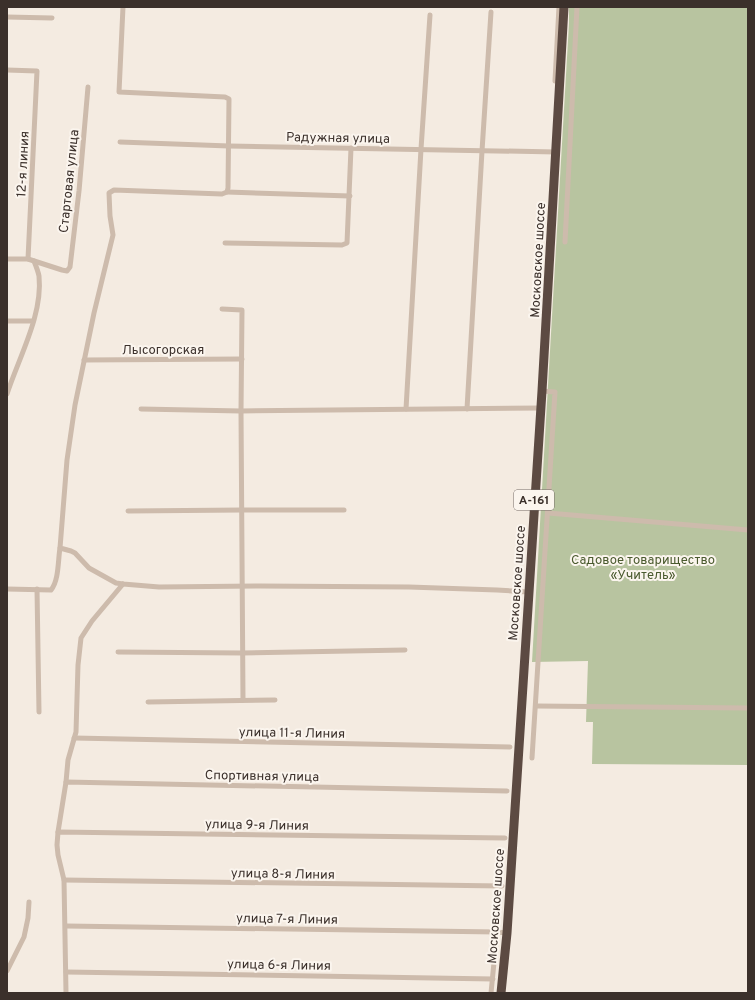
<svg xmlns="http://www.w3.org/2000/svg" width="755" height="1000" font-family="Overpass,sans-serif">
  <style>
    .green { fill: #b8c4a0 }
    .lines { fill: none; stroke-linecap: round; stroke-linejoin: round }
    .street { stroke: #cdbbac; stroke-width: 5 }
    .highway { stroke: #5c4a42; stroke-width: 9 }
    .labels { text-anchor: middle; stroke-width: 4; stroke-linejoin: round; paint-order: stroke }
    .shield { fill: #fbf5ee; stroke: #756b66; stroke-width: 1 }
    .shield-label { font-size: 12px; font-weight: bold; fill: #3b302b }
    .street-label { font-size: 13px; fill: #3b302b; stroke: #fbf5ee }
    .park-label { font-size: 13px; fill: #4a5a2e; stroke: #fbf5ee }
  </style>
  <rect width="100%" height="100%" fill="#f4ebe1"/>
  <path class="green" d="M 569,7 L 748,7 L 748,765 L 592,764 L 593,722 L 586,722 L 588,661 L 532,662 L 569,23 Z"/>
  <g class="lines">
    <g class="street">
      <path d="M 123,7 L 119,92 L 225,97 L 229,99 L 228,188 L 227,192 L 222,194 L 114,190 L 109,193 L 110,216 L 113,235 L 94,313 L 75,405 L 67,460 L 60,548 L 71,551 L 75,553 L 89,568 L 116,583 L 123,584 L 159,587 L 260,586 L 409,587 L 497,590 L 528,592"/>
      <path d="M 7,17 L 52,18"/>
      <path d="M 7,70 L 37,71 L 28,259"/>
      <path d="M 555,81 L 559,7"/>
      <path d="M 120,142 L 229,146 L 556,152"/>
      <path d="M 227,192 L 350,196"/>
      <path d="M 565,242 L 577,7"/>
      <path d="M 225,243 L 342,245 L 347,243 L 351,148"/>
      <path d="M 7,259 L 28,259 L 62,270 L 67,271 L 70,267 L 79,191 L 88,87"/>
      <path d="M 222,309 L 242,310 L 241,411 L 243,700"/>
      <path d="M 7,321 L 33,321"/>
      <path d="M 84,360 L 242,359"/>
      <path d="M 7,394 C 19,357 43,315 39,276 C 38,271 36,266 34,261"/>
      <path d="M 141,409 L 241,411 L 541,408"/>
      <path d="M 406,409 L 421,149 L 430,15"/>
      <path d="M 467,409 L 482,151 L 491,12"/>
      <path d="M 128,511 L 242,510 L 344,510"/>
      <path d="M 548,513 L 748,530"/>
      <path d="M 7,589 L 51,590 C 59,581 58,559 60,548"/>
      <path d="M 37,589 L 39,712"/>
      <path d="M 118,652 L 242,653 L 405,650"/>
      <path d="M 148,702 L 275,700"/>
      <path d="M 536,706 L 748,708"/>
      <path d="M 74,738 L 510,747"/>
      <path d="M 532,758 L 555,392 L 542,391"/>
      <path d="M 66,782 L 68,760 L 76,732 L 78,665 L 81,638 L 92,621 L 123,584"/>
      <path d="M 58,832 L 66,782 L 507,791"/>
      <path d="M 64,880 L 502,886"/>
      <path d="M 66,926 L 497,932 L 507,933"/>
      <path d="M 7,971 L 24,937 L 28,918 L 29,902"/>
      <path d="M 66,972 L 493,979"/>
      <path d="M 66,993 L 64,880 L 58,855 L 57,845 L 58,832 L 505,838"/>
      <path d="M 491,993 L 497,932"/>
    </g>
    <path class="highway" d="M 501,993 L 507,933 L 542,391 L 564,7"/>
  </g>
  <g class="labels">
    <rect class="shield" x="514" y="490" width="40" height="20" rx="3"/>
    <g class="shield-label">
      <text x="534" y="504">А-161</text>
    </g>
    <g class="street-label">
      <text transform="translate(338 137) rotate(1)" y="5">Радужная улица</text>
      <text transform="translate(22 164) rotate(-87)" y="5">12-я линия</text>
      <text transform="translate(68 181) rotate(-84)" y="5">Стартовая улица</text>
      <text transform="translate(537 260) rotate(-87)" y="5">Московское шоссе</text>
      <text x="163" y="354">Лысогорская</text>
      <text transform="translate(516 583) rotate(-86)" y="5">Московское шоссе</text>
      <text transform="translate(292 732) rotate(1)" y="5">улица 11-я Линия</text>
      <text transform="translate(262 775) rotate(1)" y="5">Спортивная улица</text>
      <text transform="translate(257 824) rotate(1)" y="5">улица 9-я Линия</text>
      <text transform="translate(283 873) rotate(1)" y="5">улица 8-я Линия</text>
      <text transform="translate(495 906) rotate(-86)" y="5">Московское шоссе</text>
      <text transform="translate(287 918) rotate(1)" y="5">улица 7-я Линия</text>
      <text transform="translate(279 964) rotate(1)" y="5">улица 6-я Линия</text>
    </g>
    <g class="park-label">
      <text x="643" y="564">Садовое товарищество<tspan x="643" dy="15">«Учитель»</tspan></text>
    </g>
  </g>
  <rect width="755" height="1000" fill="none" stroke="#3b302b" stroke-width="16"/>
</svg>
